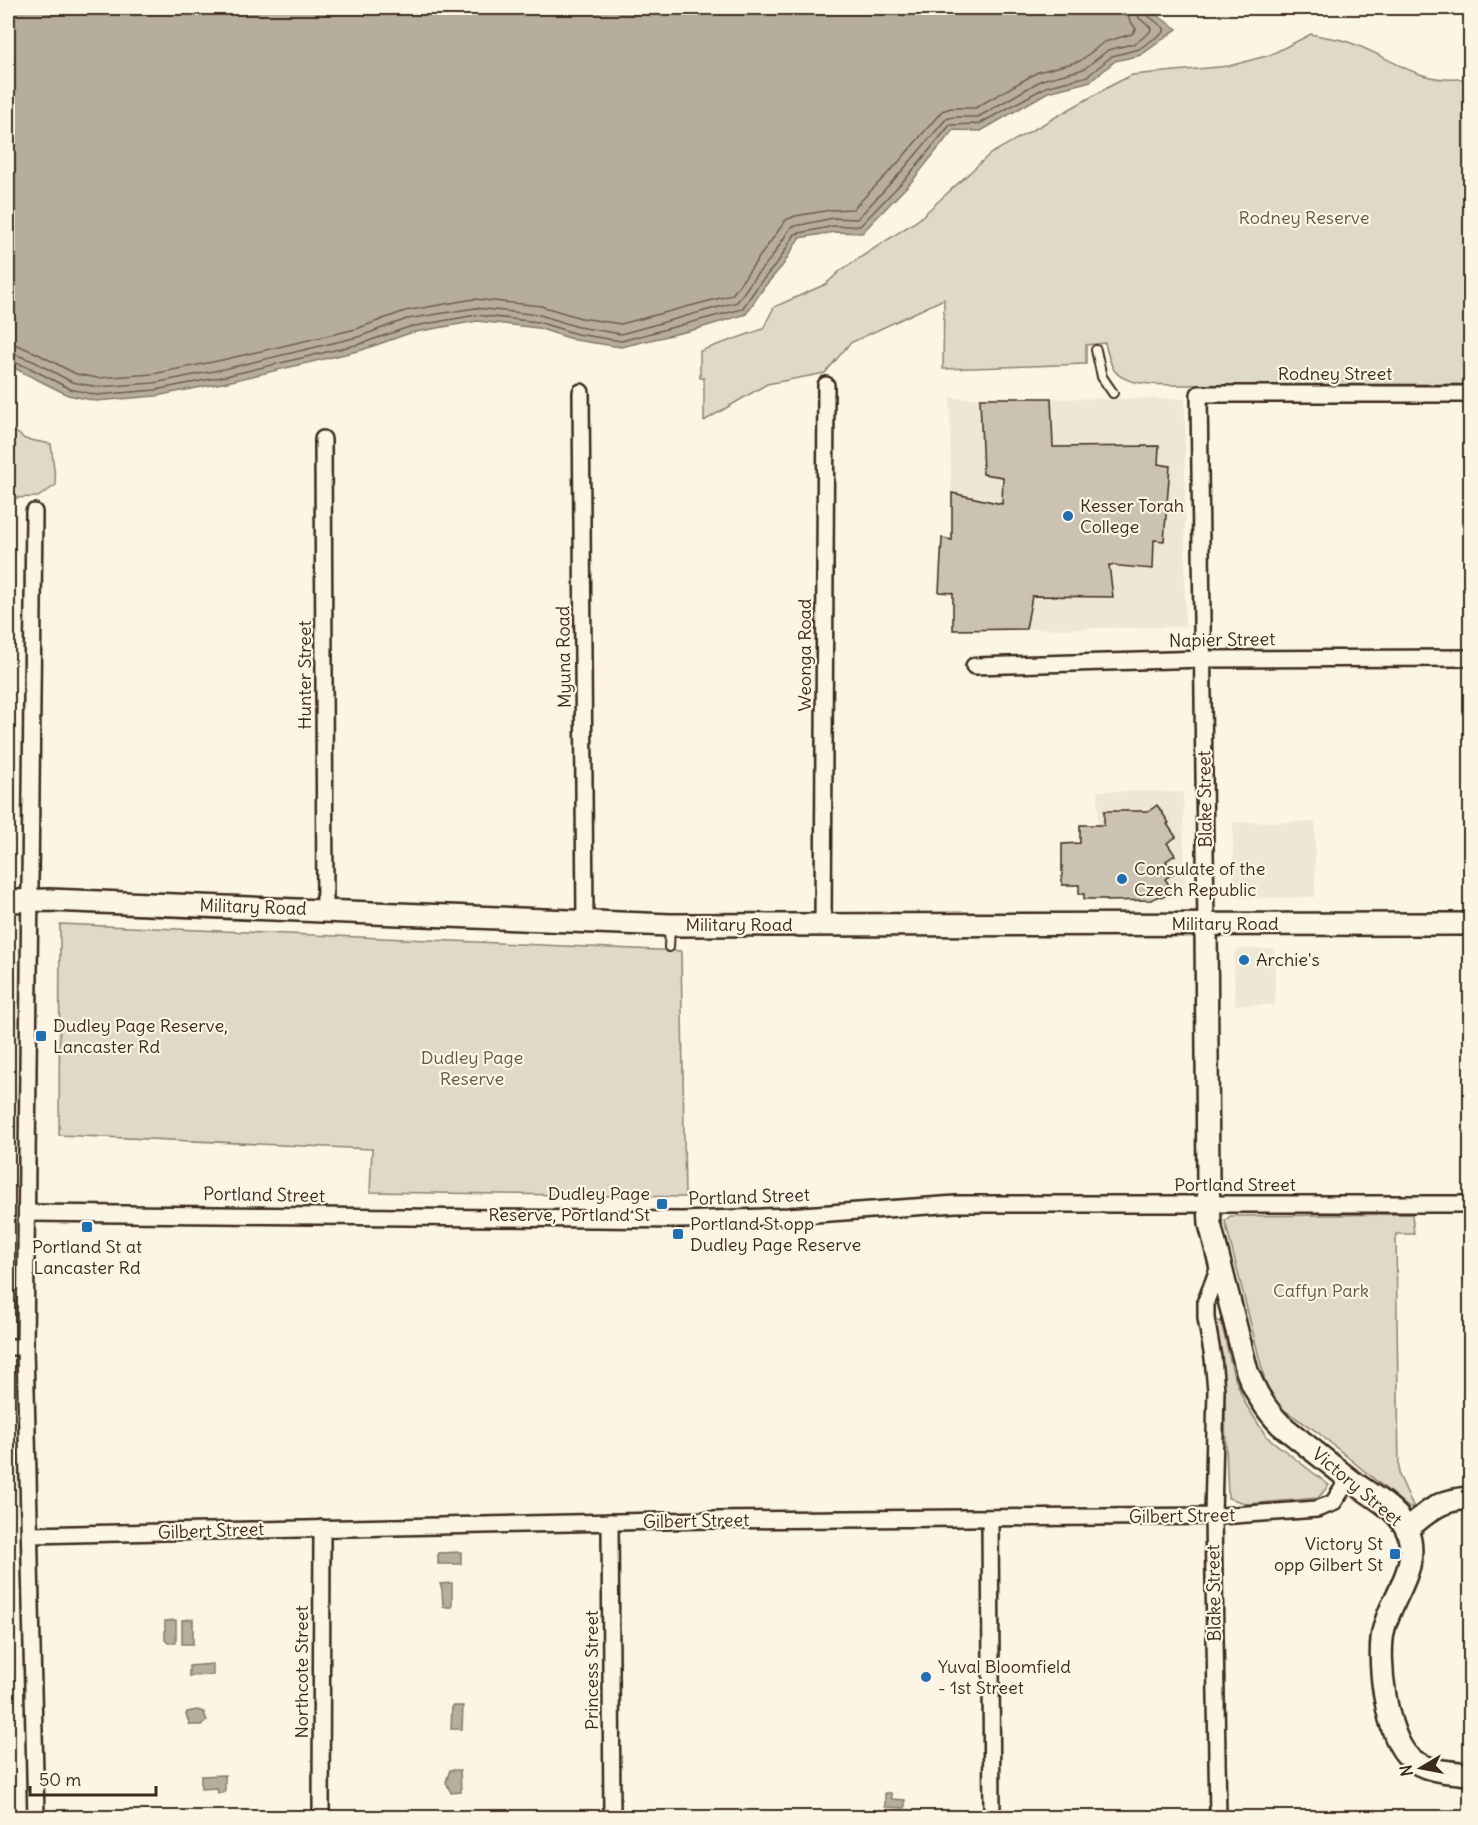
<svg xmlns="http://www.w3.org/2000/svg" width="1478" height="1825" font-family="Delius,sans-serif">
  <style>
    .built { fill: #eee6d6 }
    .green { fill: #e0d8c8; stroke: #8e8173; stroke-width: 1.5 }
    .water { fill: #b7ad9e; stroke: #85796b; stroke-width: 1.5 }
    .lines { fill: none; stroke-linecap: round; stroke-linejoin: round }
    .shore { stroke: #6d5e51; stroke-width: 1.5 }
    .building { fill: #ccc2b3; stroke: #3b2a1e; stroke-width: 1.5 }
    .lane-casing { stroke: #3b2a1e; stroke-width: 12 }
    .street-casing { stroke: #3b2a1e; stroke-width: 20 }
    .secondary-casing { stroke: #3b2a1e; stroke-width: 26 }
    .lane { stroke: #fcf5e5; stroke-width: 8 }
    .street { stroke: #fcf5e5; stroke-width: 15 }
    .secondary { stroke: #fcf5e5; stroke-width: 21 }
    .poi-dot { fill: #1f6fb2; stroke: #fcf5e5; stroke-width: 2 }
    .labels { text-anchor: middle; stroke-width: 4.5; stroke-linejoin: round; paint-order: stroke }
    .park-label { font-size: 18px; fill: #645648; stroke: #fcf5e5 }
    .street-label { font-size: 18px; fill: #3b2a1e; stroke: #fcf5e5 }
    .poi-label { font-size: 18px; fill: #3b2a1e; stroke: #fcf5e5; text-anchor: start }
  </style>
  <rect width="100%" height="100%" fill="#fcf5e5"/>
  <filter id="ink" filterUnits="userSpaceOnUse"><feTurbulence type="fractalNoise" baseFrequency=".0167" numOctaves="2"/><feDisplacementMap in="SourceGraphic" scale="12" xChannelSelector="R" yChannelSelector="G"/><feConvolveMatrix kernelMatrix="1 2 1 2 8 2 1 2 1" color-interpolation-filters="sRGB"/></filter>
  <g filter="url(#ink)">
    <g class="built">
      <path d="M 950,398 L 1185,399 L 1185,627 L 953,630 Z"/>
      <path d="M 1098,791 L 1183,792 L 1185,898 L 1098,899 Z"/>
      <path d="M 1233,822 L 1315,822 L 1315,897 L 1238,898 L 1233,894 Z"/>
      <path d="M 1239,949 L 1275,949 L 1275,1005 L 1235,1005 L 1234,954 Z"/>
    </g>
    <g class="green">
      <path d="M 1311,34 C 1323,37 1336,38 1348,42 C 1394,57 1416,86 1470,78 L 1470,384 L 1179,385 C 1160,384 1126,387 1114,370 C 1109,361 1107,352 1105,343 L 1086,345 L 1086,364 L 943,369 L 944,299 L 850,343 L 825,373 L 767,384 L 704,421 L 704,378 L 700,378 L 700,351 L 763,329 L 774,307 L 826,284 L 841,270 L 918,220 L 990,154 L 1114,84 L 1132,75 L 1229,66 L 1270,55 Z"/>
      <path d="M 8,426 L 25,439 L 51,444 L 56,485 L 38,497 L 8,498 Z"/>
      <path d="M 60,924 L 681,951 L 685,1197 L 370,1192 L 372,1149 L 59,1135 Z"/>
      <path d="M 1412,1214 L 1414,1234 L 1396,1234 L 1399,1475 L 1414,1508 L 1408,1507 L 1316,1431 L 1273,1403 L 1267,1389 L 1225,1221 L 1230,1216 Z"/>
      <path d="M 1221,1321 L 1233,1373 L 1245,1403 L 1266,1436 L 1329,1485 L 1318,1498 L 1248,1504 L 1228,1498 L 1223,1368 L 1213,1322 Z"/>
    </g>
    <g class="water">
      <path d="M 8,8 L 1146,8 L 1177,29 L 1141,55 L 1115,61 L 1091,81 L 1048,92 L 981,131 L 953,130 L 913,180 L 862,233 L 835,232 L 799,238 L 783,265 L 765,286 L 746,314 L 697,329 L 621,347 L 575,340 L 538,328 L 477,321 L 410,333 L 362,350 L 227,382 L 156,396 L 96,401 L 68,395 L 8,365 Z"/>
      <path d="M 461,1552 L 461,1564 L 438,1564 L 438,1553 Z"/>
      <path d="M 452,1583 L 452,1607 L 443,1607 L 442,1589 L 440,1584 Z"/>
      <path d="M 193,1619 L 193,1644 L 182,1644 L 182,1620 Z"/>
      <path d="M 176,1620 L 176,1643 L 168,1643 L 165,1640 L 165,1621 Z"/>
      <path d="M 213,1664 L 213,1675 L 189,1676 L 189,1666 Z"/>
      <path d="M 452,1706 L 463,1706 L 462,1729 L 451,1729 Z"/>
      <path d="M 197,1710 L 204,1712 L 207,1721 L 201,1725 L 190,1725 L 186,1715 L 187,1712 Z"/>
      <path d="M 450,1770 L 460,1770 L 461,1792 L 451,1793 L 446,1782 Z"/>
      <path d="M 225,1775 L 225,1792 L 218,1793 L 217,1788 L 201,1789 L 201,1776 Z"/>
      <path d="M 885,1793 L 891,1793 L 892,1799 L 905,1800 L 905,1808 L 885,1807 Z"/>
    </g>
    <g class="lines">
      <g class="shore">
        <path d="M 8,343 L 17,345 L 36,353 L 76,374 L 98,378 L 153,374 L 222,360 L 356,329 L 405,311 L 474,299 L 541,306 L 581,318 L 621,324 L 732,295 L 786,220 L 795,216 L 831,210 L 853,209 L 896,165 L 942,111 L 951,108 L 975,108 L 1038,72 L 1080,61 L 1104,42 L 1132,34 L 1136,29 L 1129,19 L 1127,8"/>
        <path d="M 8,352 L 33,361 L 72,382 L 97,387 L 154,383 L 224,369 L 358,337 L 407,319 L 475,308 L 540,315 L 578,327 L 621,334 L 737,302 L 754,278 L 772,257 L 791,227 L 833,218 L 857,219 L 902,171 L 946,119 L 953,117 L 978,117 L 1042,80 L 1084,69 L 1108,50 L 1136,43 L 1150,32 L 1151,28 L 1139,18 L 1136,8"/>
        <path d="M 8,360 L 30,368 L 70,389 L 97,395 L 155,390 L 226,376 L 360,344 L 409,327 L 476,315 L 538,322 L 577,334 L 621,341 L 742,309 L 760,283 L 778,262 L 795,234 L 834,226 L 860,226 L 908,176 L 950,125 L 979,124 L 1046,87 L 1088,76 L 1112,56 L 1139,49 L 1164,32 L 1164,28 L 1146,14 L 1143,8"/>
      </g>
    </g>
    <g class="building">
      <path d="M 980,398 L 1051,398 L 1053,447 L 1159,446 L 1158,464 L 1170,466 L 1164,541 L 1154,540 L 1153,569 L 1109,565 L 1113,597 L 1032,596 L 1026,629 L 953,630 L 953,593 L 939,592 L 942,538 L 952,540 L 952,493 L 1002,504 L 1003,477 L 983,474 Z"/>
      <path d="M 1157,805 L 1169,823 L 1167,824 L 1176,837 L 1167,843 L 1175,855 L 1166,861 L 1174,873 L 1165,879 L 1173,891 L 1163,897 L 1159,896 L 1151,900 L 1107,901 L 1107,899 L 1084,899 L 1084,894 L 1079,894 L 1079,885 L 1062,885 L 1062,844 L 1080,843 L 1080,825 L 1104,825 L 1104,811 L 1149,811 Z"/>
    </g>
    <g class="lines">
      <defs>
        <g id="lane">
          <path d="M 1096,350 L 1102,377 L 1113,393"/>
          <path d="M 669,947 L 670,927"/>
        </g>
        <g id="street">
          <path d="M 581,392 L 585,921"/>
          <path d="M 323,439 L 325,910"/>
          <path d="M 34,512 L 25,1347 L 36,1818"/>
          <path d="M 974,666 L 1203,659 L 1470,658"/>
          <path d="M 1206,925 L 1199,394 L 1470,394"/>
          <path d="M 823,926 L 826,385"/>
          <path d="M 28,1213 L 682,1220 L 788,1216 L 956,1204 L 1470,1204"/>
          <path d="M 8,1347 L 25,1347"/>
          <path d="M 990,1519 L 992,1818"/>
          <path d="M 610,1522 L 612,1818"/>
          <path d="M 30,1535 L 709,1520 L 1221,1516 L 1317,1509 L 1333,1503 L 1349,1479"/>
          <path d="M 321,1818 L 322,1528"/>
          <path d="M 1218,1818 L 1213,1516 L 1216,1390 L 1213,1358 L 1206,1318 L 1206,1301 L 1220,1264"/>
        </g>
        <g id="secondary">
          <path d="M 8,901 L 49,900 L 670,925 L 1470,924"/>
          <path d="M 1206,925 L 1208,1183 L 1210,1224 L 1247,1371 C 1255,1392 1265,1409 1281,1425 C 1304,1443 1326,1461 1349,1479 C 1368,1494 1400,1509 1408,1533 C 1420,1568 1392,1596 1384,1628 C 1376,1657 1386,1738 1410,1758 C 1426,1772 1451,1772 1470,1774"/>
          <path d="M 1407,1529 C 1431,1510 1438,1500 1470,1498"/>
        </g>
      </defs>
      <use href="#lane" class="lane-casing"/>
      <use href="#street" class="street-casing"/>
      <use href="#secondary" class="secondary-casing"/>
      <use href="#lane" class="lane"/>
      <use href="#street" class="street"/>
      <use href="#secondary" class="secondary"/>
    </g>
  </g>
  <g class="poi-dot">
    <circle cx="1068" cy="516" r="6"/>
    <circle cx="1122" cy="879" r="6"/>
    <circle cx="1244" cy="960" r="6"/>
    <rect x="35" y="1030" width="12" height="12" rx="3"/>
    <rect x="656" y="1198" width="12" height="12" rx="3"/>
    <rect x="81" y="1221" width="12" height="12" rx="3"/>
    <rect x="672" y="1228" width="12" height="12" rx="3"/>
    <rect x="1389" y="1548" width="12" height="12" rx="3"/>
    <circle cx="926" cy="1677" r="6"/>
  </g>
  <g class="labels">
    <g class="park-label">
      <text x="1304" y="224">Rodney Reserve</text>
      <text x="472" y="1064">Dudley Page<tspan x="472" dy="21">Reserve</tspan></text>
      <text x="1321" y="1297">Caffyn Park</text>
    </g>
    <g class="street-label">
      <text x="1335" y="380">Rodney Street</text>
      <text transform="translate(1222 640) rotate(-1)" y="6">Napier Street</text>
      <text transform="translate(805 655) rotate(-90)" y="6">Weonga Road</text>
      <text transform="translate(564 657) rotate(-91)" y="6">Myuna Road</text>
      <text transform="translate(305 675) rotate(-90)" y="6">Hunter Street</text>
      <text transform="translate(1205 799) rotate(-91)" y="6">Blake Street</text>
      <text transform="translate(253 907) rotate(2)" y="6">Military Road</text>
      <text x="1225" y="930">Military Road</text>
      <text x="739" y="931">Military Road</text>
      <text x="1235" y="1191">Portland Street</text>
      <text transform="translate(264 1195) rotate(1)" y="6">Portland Street</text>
      <text transform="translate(749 1197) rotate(-2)" y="6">Portland Street</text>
      <text transform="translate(1357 1487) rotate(40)" y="6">Victory Street</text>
      <text transform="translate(1182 1516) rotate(-1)" y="6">Gilbert Street</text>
      <text transform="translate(696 1521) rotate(-1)" y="6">Gilbert Street</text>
      <text transform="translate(211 1531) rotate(-2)" y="6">Gilbert Street</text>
      <text transform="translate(1214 1593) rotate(-91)" y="6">Blake Street</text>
      <text transform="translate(592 1670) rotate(-90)" y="6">Princess Street</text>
      <text transform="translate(302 1672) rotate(-90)" y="6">Northcote Street</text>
    </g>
    <g class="poi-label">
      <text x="1080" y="512">Kesser Torah<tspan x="1080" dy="21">College</tspan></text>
      <text x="1134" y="875">Consulate of the<tspan x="1134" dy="21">Czech Republic</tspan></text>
      <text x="1256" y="966">Archie's</text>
      <text x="53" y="1032">Dudley Page Reserve,<tspan x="53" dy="21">Lancaster Rd</tspan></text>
      <text x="650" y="1200" text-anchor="end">Dudley Page<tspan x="650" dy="21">Reserve, Portland St</tspan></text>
      <text x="690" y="1230">Portland St opp<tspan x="690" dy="21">Dudley Page Reserve</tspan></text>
      <text x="87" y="1253" text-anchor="middle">Portland St at<tspan x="87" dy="21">Lancaster Rd</tspan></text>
      <text x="1383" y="1550" text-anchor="end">Victory St<tspan x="1383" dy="21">opp Gilbert St</tspan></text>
      <text x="938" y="1673">Yuval Bloomfield<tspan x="938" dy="21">- 1st Street</tspan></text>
    </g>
  </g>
  <rect width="1478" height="1825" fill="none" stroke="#fcf5e5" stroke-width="30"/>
  <rect x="15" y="15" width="1448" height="1795" fill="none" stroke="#3b2a1e" stroke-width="2" filter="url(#ink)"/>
  <g transform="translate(1421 1768) rotate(260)" stroke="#fcf5e5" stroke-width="4.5" paint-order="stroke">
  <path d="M0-4.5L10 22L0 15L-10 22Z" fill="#3b2a1e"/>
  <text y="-9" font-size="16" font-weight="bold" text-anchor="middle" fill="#3b2a1e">N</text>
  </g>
  <path d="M30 1786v9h126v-9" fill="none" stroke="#3b2a1e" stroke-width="3"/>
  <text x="39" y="1786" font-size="18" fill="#3b2a1e" stroke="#fcf5e5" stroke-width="4.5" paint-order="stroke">50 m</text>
</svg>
